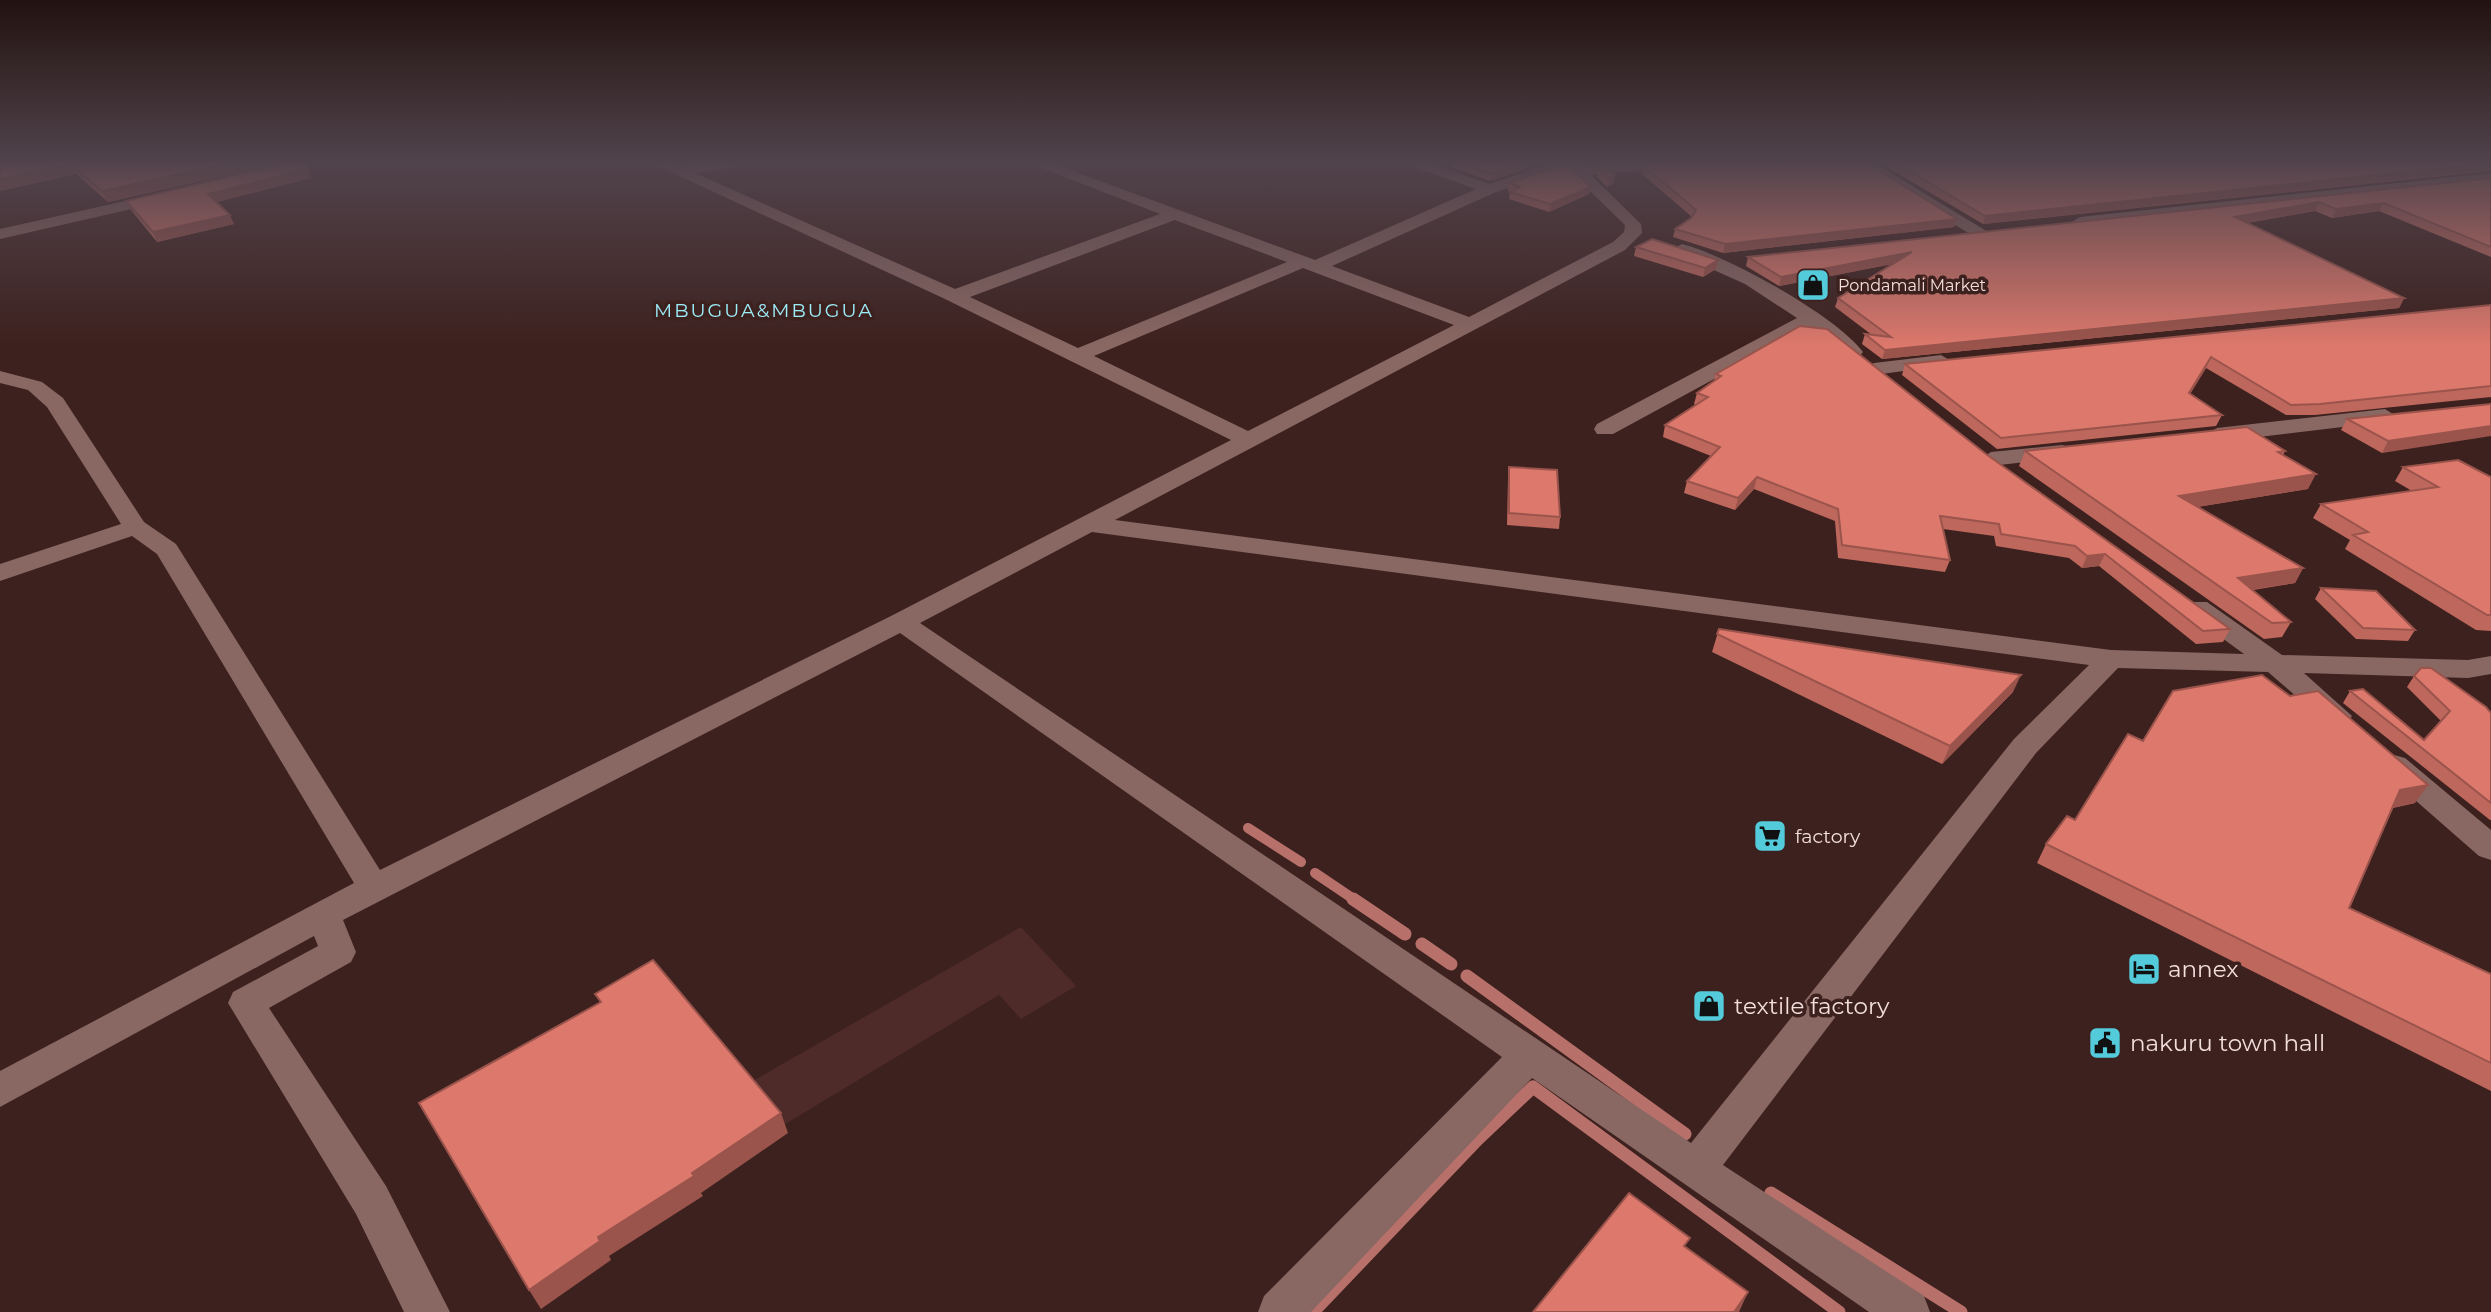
<svg xmlns="http://www.w3.org/2000/svg" width="2491" height="1312" font-family="Montserrat,sans-serif">
  <style>
    .built { fill: #4e2b28 }
    .lines { fill: none; stroke-linecap: round; stroke-linejoin: round }
    .stream-far1 { stroke: #b8716a; stroke-width: 10 }
    .stream { stroke: #b8716a; stroke-width: 13 }
    .minor { fill: #896762; fill-rule: evenodd }
    .wall { fill: #bd675d }
    .shaded-wall { fill: #9a544c }
    .building { fill: #dc786c; stroke: #9a544c; stroke-width: 2 }
    .labels { text-anchor: middle; stroke-width: 7; stroke-linejoin: round; paint-order: stroke }
    .far-poi-label { font-size: 16px; fill: #f3dfdc; stroke: #3d211e; text-anchor: start }
    .far-quarter-label { font-size: 19px; letter-spacing: 2px; fill: #9dedf9; stroke: #3d211e }
    .poi-label { font-size: 19px; fill: #f3dfdc; stroke: #3d211e; text-anchor: start }
    .near-poi-label { font-size: 23px; fill: #f3dfdc; stroke: #3d211e; text-anchor: start }
  </style>
  <rect width="100%" height="100%" fill="#3d211e"/>
  <path class="built" d="M 1021,927 L 1076,986 L 1021,1019 L 999,995 L 782,1126 L 753,1081 Z"/>
  <g class="lines">
    <g class="stream-far1">
      <path d="M 1248,828 L 1301,862"/>
      <path d="M 1315,873 L 1355,900"/>
    </g>
    <g class="stream">
      <path d="M 1353,899 L 1405,934"/>
      <path d="M 1422,944 L 1451,964"/>
      <path d="M 1467,976 L 1685,1134"/>
      <path d="M 1771,1193 L 1961,1312"/>
      <path d="M 1313,1312 L 1477,1140 L 1533,1087 L 1839,1312"/>
    </g>
    <g class="minor">
      <path d="M 298,161 L 325,161 L 269,178 L 261,173 Z"/>
      <path d="M 647,161 L 668,161 L 679,166 L 710,161 L 749,161 L 742,166 L 695,173 L 955,289 L 1160,214 L 1024,161 L 1046,161 L 1315,260 L 1476,189 L 1398,161 L 1421,161 L 1490,184 L 1556,161 L 1577,161 L 1582,166 L 1634,161 L 1694,161 L 1687,166 L 1591,175 L 1641,224 L 1642,233 L 1625,250 L 1115,520 L 2111,650 L 2244,654 L 2189,614 L 2185,608 L 2189,602 L 2207,602 L 2282,655 L 2468,660 L 2491,656 L 2491,674 L 2468,678 L 2304,673 L 2352,716 L 2347,723 L 2337,726 L 2327,723 L 2268,672 L 2118,668 L 2036,753 L 1723,1165 L 1924,1296 L 1930,1312 L 1869,1312 L 1532,1078 L 1311,1312 L 1258,1312 L 1264,1296 L 1502,1057 L 900,633 L 343,920 L 356,952 L 351,962 L 269,1008 L 386,1186 L 450,1312 L 404,1312 L 356,1214 L 228,1003 L 233,992 L 318,946 L 314,936 L 0,1107 L 0,1071 L 354,883 L 157,554 L 132,536 L 0,581 L 0,564 L 121,524 L 47,407 L 28,390 L 0,383 L 0,371 L 42,382 L 63,398 L 144,522 L 176,544 L 380,870 L 891,616 L 1231,440 L 943,298 ZM 1566,168 L 1625,225 L 1624,232 L 1613,242 L 1469,317 L 1332,266 L 1496,192 ZM 1175,220 L 1287,262 L 1078,348 L 970,297 ZM 1303,268 L 1454,325 L 1248,431 L 1094,356 ZM 1092,532 L 2089,665 L 2014,739 L 1691,1143 L 920,623 Z"/>
      <path d="M 1853,161 L 1871,161 L 1988,232 L 1979,237 L 1973,236 Z"/>
      <path d="M 2491,173 L 2491,183 L 2080,227 L 2072,222 L 2080,217 Z"/>
      <path d="M 165,192 L 171,194 L 171,200 L 0,239 L 0,229 Z"/>
      <path d="M 1682,244 C 1726,255 1837,316 1863,352 L 1860,356 L 1846,356 L 1810,327 L 1613,434 L 1597,434 L 1594,429 L 1597,424 L 1797,318 L 1745,284 L 1676,253 L 1673,249 Z"/>
      <path d="M 1941,355 L 1951,361 L 1948,365 L 1874,375 L 1864,369 L 1874,363 Z"/>
      <path d="M 2385,409 L 2396,416 L 2393,421 L 2217,442 L 2206,435 L 2217,428 Z"/>
      <path d="M 2062,445 L 2070,447 L 2073,452 L 2070,457 L 1991,466 L 1980,459 L 1991,452 Z"/>
      <path d="M 2394,755 L 2405,758 L 2491,830 L 2491,860 L 2479,856 L 2383,772 L 2379,765 L 2383,758 Z"/>
    </g>
  </g>
  <g class="wall">
    <path d="M 0,161 L 291,161 L 108,202 L 76,174 L 0,191 Z"/>
    <path d="M 1452,161 L 1551,161 L 1490,181 L 1451,167 Z"/>
    <path d="M 1877,161 L 2491,161 L 2491,171 L 1983,224 Z"/>
    <path d="M 1643,165 L 1957,219 L 1954,227 L 1723,253 L 1673,237 L 1675,229 L 1692,217 L 1641,173 Z"/>
    <path d="M 1598,168 L 1615,175 L 1613,184 L 1607,187 L 1597,177 Z"/>
    <path d="M 311,178 L 217,202 L 234,224 L 157,242 L 131,210 L 126,201 Z"/>
    <path d="M 2491,178 L 2491,257 L 2379,211 L 2332,218 L 2315,211 L 2247,223 L 2404,298 L 2399,308 L 1882,359 L 1862,344 L 1865,334 L 1872,335 L 1835,307 L 1838,298 L 1892,264 L 1779,286 L 1746,266 L 1748,257 Z"/>
    <path d="M 1509,183 L 1591,187 L 1589,194 L 1549,212 L 1509,199 L 1510,191 L 1508,191 Z"/>
    <path d="M 1636,247 L 1718,260 L 1716,269 L 1703,277 L 1634,256 Z"/>
    <path d="M 2491,305 L 2491,397 L 2315,415 L 2286,415 L 2206,368 L 2190,394 L 2222,415 L 2216,426 L 1997,449 L 1902,375 L 1905,364 Z"/>
    <path d="M 1716,374 L 1986,454 L 2230,629 L 2223,642 L 2196,644 L 2099,566 L 2082,568 L 2069,558 L 1996,546 L 1994,536 L 1943,529 L 1950,560 L 1945,572 L 1838,558 L 1835,521 L 1754,489 L 1735,510 L 1684,493 L 1687,481 L 1711,456 L 1663,437 L 1665,425 L 1696,405 L 1694,404 L 1697,393 L 1714,381 Z"/>
    <path d="M 2491,404 L 2382,453 L 2341,430 L 2347,419 Z"/>
    <path d="M 2025,451 L 2285,451 L 2283,455 L 2308,489 L 2197,507 L 2303,568 L 2295,583 L 2253,590 L 2291,622 L 2282,637 L 2264,639 L 2019,466 Z"/>
    <path d="M 1509,467 L 1560,517 L 1559,529 L 1507,525 L 1508,479 Z"/>
    <path d="M 2403,467 L 2491,477 L 2491,631 L 2476,630 L 2345,549 L 2350,540 L 2313,518 L 2321,504 L 2412,491 L 2395,481 Z"/>
    <path d="M 2321,588 L 2415,630 L 2408,641 L 2356,639 L 2315,599 Z"/>
    <path d="M 1719,629 L 2013,692 L 1942,764 L 1712,652 Z"/>
    <path d="M 2414,676 L 2491,713 L 2491,820 L 2490,820 L 2343,703 L 2350,691 L 2424,740 L 2441,721 L 2407,687 Z"/>
    <path d="M 2143,741 L 2415,803 L 2393,808 L 2349,908 L 2491,974 L 2491,1091 L 2037,863 L 2046,844 L 2075,820 Z"/>
  </g>
  <g class="shaded-wall">
    <path d="M 240,161 L 291,161 L 108,202 L 102,191 Z"/>
    <path d="M 305,161 L 311,178 L 212,203 L 208,194 Z"/>
    <path d="M 1529,161 L 1551,161 L 1490,181 L 1491,174 Z"/>
    <path d="M 2491,163 L 2491,170 L 1983,224 L 1985,216 Z"/>
    <path d="M 70,164 L 76,174 L 0,191 L 0,179 Z"/>
    <path d="M 1615,175 L 1613,184 L 1607,187 L 1609,178 Z"/>
    <path d="M 1591,187 L 1589,194 L 1549,212 L 1550,204 Z"/>
    <path d="M 2319,202 L 2315,211 L 2231,226 L 2235,217 Z"/>
    <path d="M 2384,203 L 2379,211 L 2332,218 L 2336,209 Z"/>
    <path d="M 230,215 L 234,224 L 157,242 L 153,232 Z"/>
    <path d="M 1957,219 L 1954,227 L 1723,253 L 1725,244 Z"/>
    <path d="M 1912,252 L 1909,261 L 1779,286 L 1781,277 Z"/>
    <path d="M 1718,260 L 1716,269 L 1703,277 L 1705,268 Z"/>
    <path d="M 2404,298 L 2399,308 L 1882,359 L 1885,350 Z"/>
    <path d="M 2211,357 L 2206,368 L 2184,404 L 2189,393 Z"/>
    <path d="M 2491,426 L 2491,436 L 2382,453 L 2388,441 Z"/>
    <path d="M 2316,474 L 2308,489 L 2172,511 L 2179,496 Z"/>
    <path d="M 1757,477 L 1754,489 L 1735,510 L 1738,498 Z"/>
    <path d="M 2105,554 L 2099,566 L 2082,568 L 2087,556 Z"/>
    <path d="M 2303,568 L 2295,583 L 2230,593 L 2238,578 Z"/>
    <path d="M 2021,675 L 2013,692 L 1942,764 L 1950,746 Z"/>
    <path d="M 2428,785 L 2415,803 L 2387,809 L 2400,790 Z"/>
    <path d="M 781,1113 L 788,1133 L 701,1193 L 703,1196 L 609,1256 L 611,1260 L 541,1309 L 529,1290 L 598,1237 Z"/>
    <path d="M 1748,1292 L 1739,1312 L 1734,1312 Z"/>
  </g>
  <g class="building">
    <path d="M 0,161 L 240,161 L 102,191 L 70,164 L 0,179 Z"/>
    <path d="M 294,161 L 305,161 L 308,169 L 208,194 L 230,215 L 153,232 L 126,201 Z"/>
    <path d="M 1457,161 L 1529,161 L 1491,174 Z"/>
    <path d="M 1680,161 L 1864,161 L 1957,219 L 1725,244 L 1675,229 L 1691,218 L 1696,210 L 1643,165 Z"/>
    <path d="M 1893,161 L 2491,161 L 2491,163 L 1985,216 Z"/>
    <path d="M 1566,164 L 1591,187 L 1550,204 L 1510,192 L 1520,187 L 1509,183 Z"/>
    <path d="M 1598,168 L 1600,168 L 1615,175 L 1609,178 Z"/>
    <path d="M 2491,178 L 2491,247 L 2384,203 L 2336,209 L 2319,202 L 2235,217 L 2404,298 L 1885,350 L 1865,334 L 1891,337 L 1838,298 L 1912,252 L 1781,277 L 1748,257 Z"/>
    <path d="M 1652,239 L 1718,260 L 1705,268 L 1636,247 Z"/>
    <path d="M 2491,305 L 2491,386 L 2320,404 L 2291,405 L 2211,357 L 2189,393 L 2222,415 L 2001,438 L 1905,364 Z"/>
    <path d="M 1800,326 L 1827,329 L 1986,454 L 2230,629 L 2203,631 L 2105,554 L 2087,556 L 2075,546 L 2001,534 L 1999,524 L 1940,516 L 1950,560 L 1842,545 L 1838,509 L 1757,477 L 1738,498 L 1687,481 L 1720,447 L 1665,425 L 1708,397 L 1697,393 L 1721,376 L 1716,374 Z"/>
    <path d="M 2491,404 L 2491,426 L 2388,441 L 2347,419 Z"/>
    <path d="M 2247,427 L 2285,451 L 2278,452 L 2316,474 L 2179,496 L 2303,568 L 2238,578 L 2291,622 L 2272,623 L 2025,451 Z"/>
    <path d="M 2458,460 L 2491,477 L 2491,615 L 2487,615 L 2353,535 L 2368,532 L 2321,504 L 2438,487 L 2403,467 Z"/>
    <path d="M 1509,467 L 1557,470 L 1560,517 L 1509,513 Z"/>
    <path d="M 2321,588 L 2376,591 L 2415,630 L 2363,628 Z"/>
    <path d="M 1719,629 L 2021,675 L 1950,746 L 1717,634 Z"/>
    <path d="M 2421,668 L 2431,668 L 2486,707 L 2491,713 L 2491,803 L 2350,691 L 2363,689 L 2424,740 L 2450,711 L 2414,676 Z"/>
    <path d="M 2262,675 L 2290,696 L 2318,691 L 2428,785 L 2400,790 L 2349,908 L 2491,974 L 2491,1063 L 2046,844 L 2067,816 L 2075,820 L 2128,734 L 2143,741 L 2173,691 Z"/>
    <path d="M 653,960 L 781,1113 L 692,1173 L 694,1176 L 598,1237 L 600,1241 L 529,1290 L 419,1103 L 601,1002 L 595,994 Z"/>
    <path d="M 1629,1193 L 1690,1238 L 1684,1246 L 1748,1292 L 1734,1312 L 1533,1312 Z"/>
  </g>
  <linearGradient id="sky" x2="0" y2="1"><stop stop-color="#221210"/><stop offset="0.47" stop-color="#51434c"/><stop offset="1" stop-color="#51434c" stop-opacity="0"/></linearGradient>
  <rect width="2491" height="345" fill="url(#sky)"/>
  <defs>
    <symbol id="shop-square" viewBox="-11 -11 22 22"><rect x="-9" y="-9" width="18" height="18" rx="4" fill="#53cbdb" stroke="#3d211e"/><path d="M-5-2.5h2.3a2.7 3.5 0 0 1 5.4 0H5L5.5 6h-11ZM-1.5-2.5h3a1.5 2.3 0 0 0-3 0Z" fill="#111"/></symbol>
    <symbol id="supermarket-square" viewBox="-11 -11 22 22"><rect x="-9" y="-9" width="18" height="18" rx="4" fill="#53cbdb" stroke="#3d211e"/><path d="M-6-5.5h2.5l.6 2H6L4.5 2H-2.5L-4.4-4H-6ZM-1.5 3.2a1.3 1.3 0 1 0 .1 0ZM3 3.2a1.3 1.3 0 1 0 .1 0Z" fill="#111"/></symbol>
    <symbol id="hotel-square" viewBox="-11 -11 22 22"><rect x="-9" y="-9" width="18" height="18" rx="4" fill="#53cbdb" stroke="#3d211e"/><path d="M-6-4.5h1.5V1H6V5H4.5V3h-9V5H-6ZM-4 0a1.8 1.8 0 1 1 3.6 0ZM.5 0V-2.5h3Q6-2.5 6 0Z" fill="#111"/></symbol>
    <symbol id="civic-square" viewBox="-11 -11 22 22"><rect x="-9" y="-9" width="18" height="18" rx="4" fill="#53cbdb" stroke="#3d211e"/><path d="M-.6-6.5H3V-4.5H.6V-3L4-1V1h2V6H-6V1h2V-1L-.6-3ZM-1.2 2.5V6h2.4V2.5Z" fill="#111"/></symbol>
  </defs>
  <g fill-rule="evenodd">
    <use href="#shop-square" x="1794" y="266" width="38" height="38"/>
    <use href="#supermarket-square" x="1751" y="817" width="38" height="38"/>
    <use href="#hotel-square" x="2125" y="950" width="38" height="38"/>
    <use href="#shop-square" x="1690" y="987" width="38" height="38"/>
    <use href="#civic-square" x="2086" y="1024" width="38" height="38"/>
  </g>
  <g class="labels">
    <g class="far-poi-label">
      <text x="1838" y="291">Pondamali Market</text>
    </g>
    <g class="far-quarter-label">
      <text x="764" y="317">MBUGUA&amp;MBUGUA</text>
    </g>
    <g class="poi-label">
      <text x="1795" y="843">factory</text>
    </g>
    <g class="near-poi-label">
      <text x="2168" y="977">annex</text>
      <text x="1734" y="1014">textile factory</text>
      <text x="2130" y="1051">nakuru town hall</text>
    </g>
  </g>
</svg>
